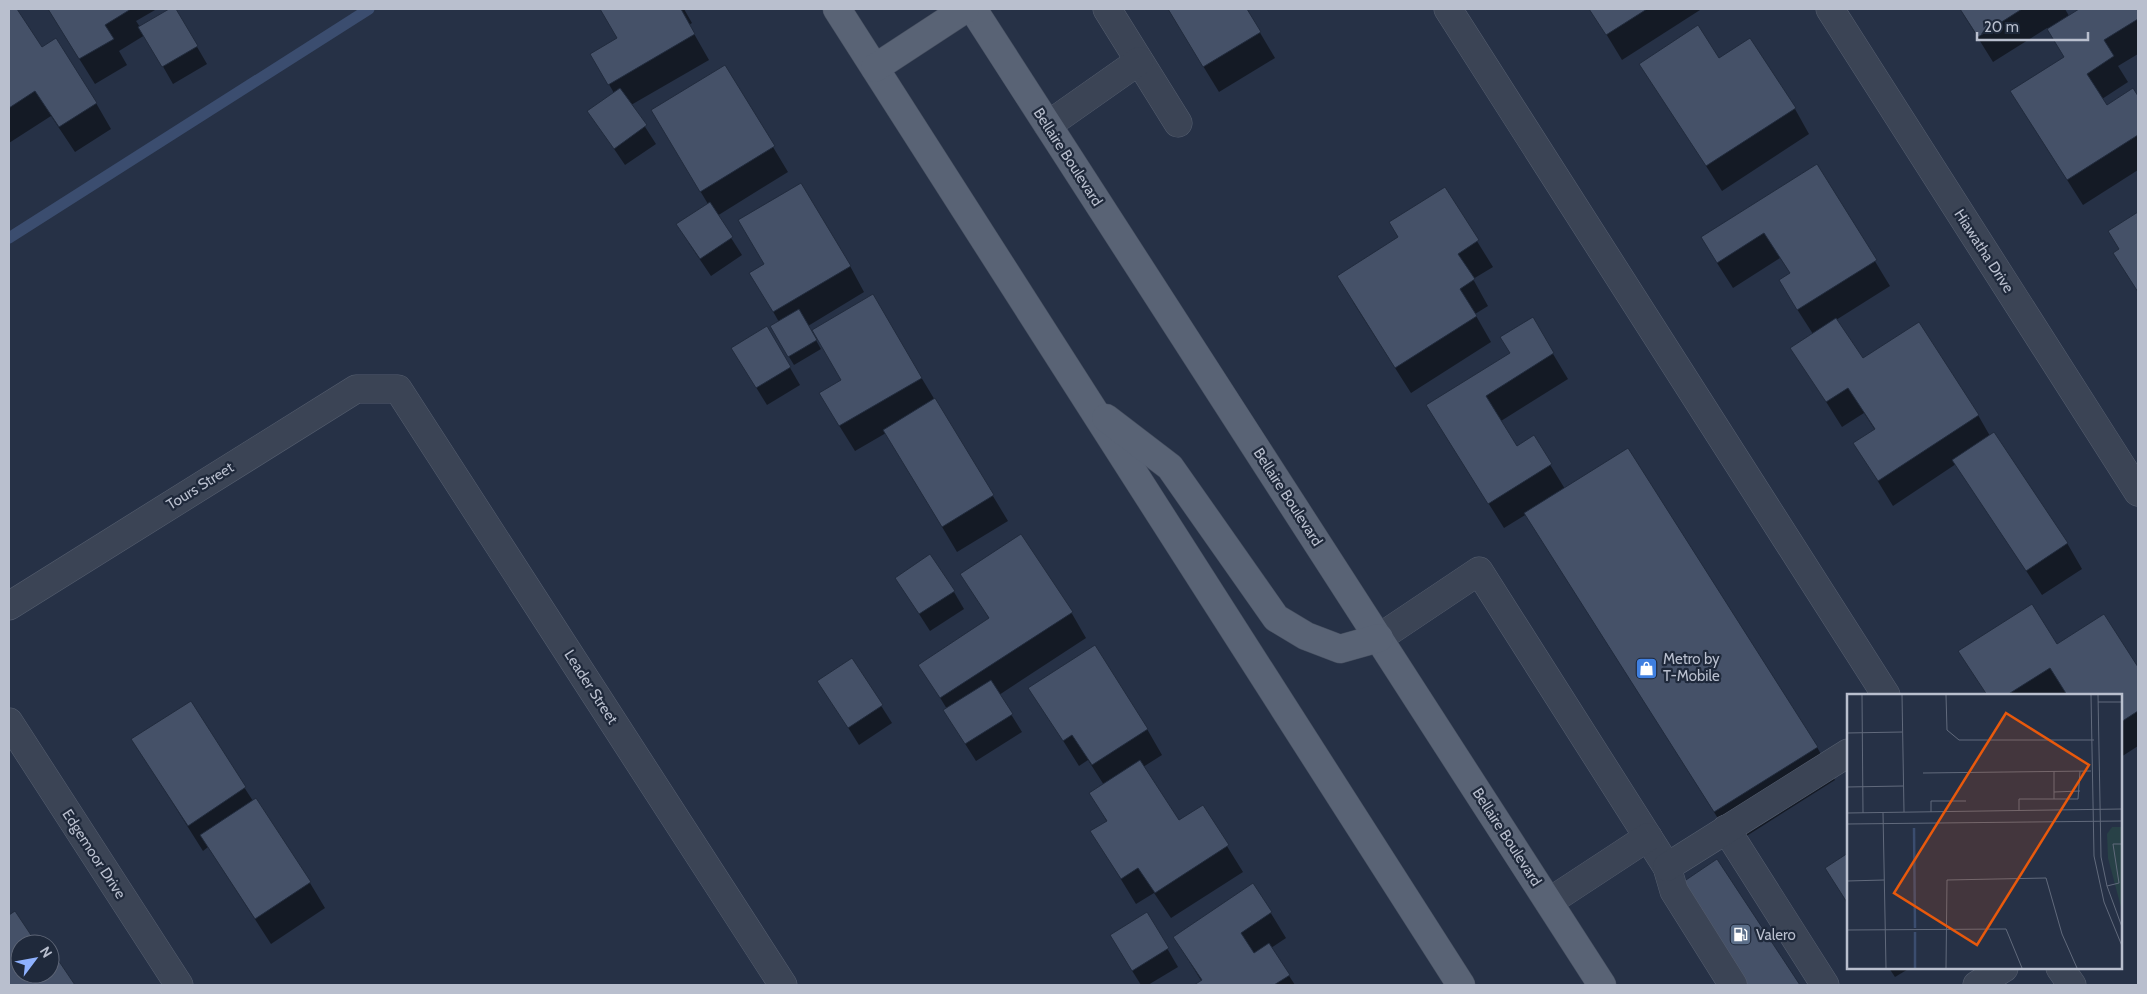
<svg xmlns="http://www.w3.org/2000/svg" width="2147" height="994" font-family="Cabin,sans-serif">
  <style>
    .shadow { fill: #0007 }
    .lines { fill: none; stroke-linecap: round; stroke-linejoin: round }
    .stream { stroke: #3b4d6f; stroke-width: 11 }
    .building { fill: #455168; stroke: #212b3d }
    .minor-casing { stroke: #565f70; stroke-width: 29 }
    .major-casing { stroke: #444d5e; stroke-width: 29 }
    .minor { stroke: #3b4455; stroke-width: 28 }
    .major { stroke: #596375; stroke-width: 28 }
    .labels { text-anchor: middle; stroke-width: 4.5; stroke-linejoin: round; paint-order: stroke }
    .street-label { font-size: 15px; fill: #b9bfce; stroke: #1f293b }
    .poi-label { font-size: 15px; fill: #b9bfce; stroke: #1f293b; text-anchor: start }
    .inset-river { fill: none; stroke: #3b4d6f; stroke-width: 2.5 }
    .inset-road { fill: none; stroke: #616a7c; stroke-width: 1 }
    .view { fill: #e8590c; fill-opacity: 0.15; stroke: #e8590c; stroke-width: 2.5 }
    .inset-edge { fill: none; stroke: #b9bfce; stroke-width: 2.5 }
  </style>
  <rect width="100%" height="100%" fill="#263146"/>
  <g class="shadow">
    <path d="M 9,9 L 16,9 L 41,49 L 96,103 L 111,129 L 75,152 L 51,116 L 9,143 Z"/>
    <path d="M 48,9 L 154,9 L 155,10 L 136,21 L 140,27 L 172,9 L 175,9 L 207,64 L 173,84 L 145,35 L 119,51 L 127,65 L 95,84 Z"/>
    <path d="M 602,9 L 684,9 L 692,23 L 689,25 L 709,60 L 631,105 L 656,144 L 625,165 L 589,112 L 614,93 L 592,55 L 619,39 Z"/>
    <path d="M 1168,9 L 1246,9 L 1275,58 L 1219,92 Z"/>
    <path d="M 1591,9 L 1700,9 L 1700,10 L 1622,60 Z"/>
    <path d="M 1960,9 L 2065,9 L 2069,16 L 2081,9 L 2138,9 L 2138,54 L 2118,66 L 2128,82 L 2102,99 L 2106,106 L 2133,90 L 2138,98 L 2138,170 L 2083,205 L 2027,117 L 2065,58 L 2047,28 L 1993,62 Z"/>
    <path d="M 1719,60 L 1795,109 L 1809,134 L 1722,191 L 1641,64 Z"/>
    <path d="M 725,67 L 788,172 L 717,216 L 742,255 L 711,276 L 688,242 L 708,204 L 667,136 Z"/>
    <path d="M 1817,166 L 1890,286 L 1836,320 L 1863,360 L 1978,415 L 1990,436 L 2067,543 L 2082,569 L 2042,595 L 1956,464 L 1893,506 L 1855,444 L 1875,430 L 1864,413 L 1842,427 L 1792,348 L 1813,334 L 1795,306 L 1791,274 L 1780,258 L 1733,288 L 1717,263 Z"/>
    <path d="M 1444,188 L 1493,267 L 1473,279 L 1488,306 L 1475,314 L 1491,342 L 1411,393 L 1353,302 L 1399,238 Z"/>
    <path d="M 2138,214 L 2138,292 L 2125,271 L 2120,250 L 2109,232 Z"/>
    <path d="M 765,265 L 850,266 L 864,292 L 808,326 L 821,349 L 794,365 L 771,327 L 779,322 L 751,273 Z"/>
    <path d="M 872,296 L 1008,521 L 957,552 L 886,433 L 855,451 L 835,419 L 843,380 Z"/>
    <path d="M 1532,319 L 1568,379 L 1501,421 L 1517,447 L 1533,437 L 1565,489 L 1817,747 L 1835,780 L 1734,844 L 1527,514 L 1504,528 L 1443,431 L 1511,354 Z"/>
    <path d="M 767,328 L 800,385 L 767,405 L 743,366 Z"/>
    <path d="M 962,574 L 1071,612 L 1086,638 L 999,695 L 1022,732 L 976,761 L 955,728 L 947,709 L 920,665 L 990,620 Z"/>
    <path d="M 896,578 L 954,592 L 964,609 L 930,631 Z"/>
    <path d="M 2104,616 L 2138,670 L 2138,746 L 2121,757 L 2121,695 L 2067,695 L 2065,693 L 2062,695 L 1987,695 L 1960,651 L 2057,646 Z"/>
    <path d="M 852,660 L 892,723 L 859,745 L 819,681 Z"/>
    <path d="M 1030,688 L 1147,729 L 1162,755 L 1143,767 L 1179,822 L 1202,806 L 1243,872 L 1171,918 L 1154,893 L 1136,904 L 1092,832 L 1107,822 L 1091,793 L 1104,785 L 1088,760 L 1079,766 Z"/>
    <path d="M 190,703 L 253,801 L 255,800 L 310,883 L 325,908 L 271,944 L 208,847 L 203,851 L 133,740 Z"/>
    <path d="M 1848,855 L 1848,905 L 1827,869 Z"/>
    <path d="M 1717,861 L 1798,985 L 1745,985 Z"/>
    <path d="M 1253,884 L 1286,938 L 1271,948 L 1295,985 L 1196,985 L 1202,982 L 1174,937 Z"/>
    <path d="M 14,913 L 35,944 L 20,944 L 20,974 L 50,974 L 50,950 L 73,985 L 9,985 L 9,916 Z"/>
    <path d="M 1147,914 L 1178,967 L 1148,985 L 1141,985 L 1121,953 Z"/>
    <path d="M 1889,968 L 1910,968 L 1895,977 Z"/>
  </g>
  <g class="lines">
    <path class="stream" d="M 9,238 L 369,9"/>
  </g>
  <g class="building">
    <path d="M 9,9 L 17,9 L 42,47 L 56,38 L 97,103 L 59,127 L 35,91 L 9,108 Z"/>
    <path d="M 48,9 L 131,9 L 105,25 L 114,39 L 79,59 Z"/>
    <path d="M 169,9 L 176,9 L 198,46 L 162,67 L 138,27 Z"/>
    <path d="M 600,9 L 681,9 L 695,34 L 608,85 L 590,54 L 617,38 Z"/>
    <path d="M 1168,9 L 1247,9 L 1261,32 L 1203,67 Z"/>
    <path d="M 1589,9 L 1647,9 L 1606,35 Z"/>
    <path d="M 1960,9 L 2022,9 L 1978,37 Z"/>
    <path d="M 2079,9 L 2138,9 L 2138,19 L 2104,40 L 2114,56 L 2087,74 L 2107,105 L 2133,88 L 2138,96 L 2138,135 L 2067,180 L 2010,91 L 2064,57 L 2047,29 Z"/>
    <path d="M 1698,25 L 1719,58 L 1750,38 L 1796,108 L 1706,166 L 1639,64 Z"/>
    <path d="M 725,65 L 775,146 L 700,192 L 651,110 Z"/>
    <path d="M 620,88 L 647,125 L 614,149 L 587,111 Z"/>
    <path d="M 1817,164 L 1877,260 L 1797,310 L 1779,280 L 1790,273 L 1764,233 L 1717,263 L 1701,237 Z"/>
    <path d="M 801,183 L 851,266 L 773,312 L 749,273 L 764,264 L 738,220 Z"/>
    <path d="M 1445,187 L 1479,240 L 1458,254 L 1475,279 L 1460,289 L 1477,316 L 1395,368 L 1337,276 L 1398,237 L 1389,222 Z"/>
    <path d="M 710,202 L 733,237 L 700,259 L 676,224 Z"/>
    <path d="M 2138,212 L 2138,292 L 2113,253 L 2119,249 L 2108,231 Z"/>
    <path d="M 873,294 L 922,378 L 839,426 L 819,393 L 841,380 L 812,330 Z"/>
    <path d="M 799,309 L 817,340 L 788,357 L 770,326 Z"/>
    <path d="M 1533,317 L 1554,353 L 1486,396 L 1517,446 L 1534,435 L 1552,464 L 1488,504 L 1426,405 L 1510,353 L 1500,337 Z"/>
    <path d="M 1836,318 L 1863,358 L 1919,322 L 1979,415 L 1878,481 L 1853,443 L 1875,429 L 1848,388 L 1826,402 L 1790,348 Z"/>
    <path d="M 767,326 L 791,367 L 756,388 L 731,348 Z"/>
    <path d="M 935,398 L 994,495 L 942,527 L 883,430 Z"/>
    <path d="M 1994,432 L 2068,543 L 2026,571 L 1952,460 Z"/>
    <path d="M 1628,448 L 1818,747 L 1714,812 L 1524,513 Z"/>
    <path d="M 1021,534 L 1073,612 L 940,698 L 918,665 L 989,618 L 960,574 Z"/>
    <path d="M 930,554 L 955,591 L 919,614 L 895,578 Z"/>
    <path d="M 2032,604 L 2057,644 L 2104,614 L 2138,667 L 2138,711 L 2121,722 L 2121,695 L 2067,695 L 2050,668 L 2007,695 L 1987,695 L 1958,651 Z"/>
    <path d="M 1095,645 L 1148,729 L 1092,765 L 1072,735 L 1063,741 L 1028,688 Z"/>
    <path d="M 852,658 L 883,705 L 848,728 L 817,681 Z"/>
    <path d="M 991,680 L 1013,714 L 965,744 L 943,710 Z"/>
    <path d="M 191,701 L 246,787 L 188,826 L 131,739 Z"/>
    <path d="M 1140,760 L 1179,820 L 1203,805 L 1229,845 L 1155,893 L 1138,868 L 1121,879 L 1090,831 L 1107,821 L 1089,793 Z"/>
    <path d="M 256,798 L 311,882 L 255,919 L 200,835 Z"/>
    <path d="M 1848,853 L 1848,904 L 1825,868 Z"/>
    <path d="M 1717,859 L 1800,985 L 1746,985 L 1680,884 Z"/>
    <path d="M 1253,883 L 1272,912 L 1241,933 L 1254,953 L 1269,943 L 1290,975 L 1274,985 L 1194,985 L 1202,980 L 1173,937 Z"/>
    <path d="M 15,911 L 37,944 L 20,944 L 20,974 L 50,974 L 50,948 L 75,985 L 9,985 L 9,915 Z"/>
    <path d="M 1147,912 L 1169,948 L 1132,971 L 1110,935 Z"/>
  </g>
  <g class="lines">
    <defs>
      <g id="minor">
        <path d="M 1107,9 L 1178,123"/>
        <path d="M 1448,9 L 1886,695"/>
        <path d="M 1830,9 L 2138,492"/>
        <path d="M 1048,125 L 1139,61"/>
        <path d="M 9,606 L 356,389 L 398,389 L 783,985"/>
        <path d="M 1379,638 L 1479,571 L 1667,867 L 1674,891 L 1733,985"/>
        <path d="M 9,722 L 179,985"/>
        <path d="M 1726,829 L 1825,985"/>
        <path d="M 1667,867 L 1848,753"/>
        <path d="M 1549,902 L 1648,837"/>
        <path d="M 2060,968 L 2072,985"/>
        <path d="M 1977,985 L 2004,968"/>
      </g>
      <g id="major">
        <path d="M 837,9 L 1461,985"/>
        <path d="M 973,9 L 1602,985"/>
        <path d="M 875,68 L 965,9"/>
        <path d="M 1106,418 L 1170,467 L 1276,618 L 1306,636 L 1340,649 L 1379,638"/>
      </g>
    </defs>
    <use href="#minor" class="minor-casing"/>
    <use href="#major" class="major-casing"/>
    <use href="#minor" class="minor"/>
    <use href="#major" class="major"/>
  </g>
  <defs>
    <symbol id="shop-square" viewBox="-11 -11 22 22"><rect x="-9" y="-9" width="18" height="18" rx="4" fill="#3f7fe0" stroke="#1f293b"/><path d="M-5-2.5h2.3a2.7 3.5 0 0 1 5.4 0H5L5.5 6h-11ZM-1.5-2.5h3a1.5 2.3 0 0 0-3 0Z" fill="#fff"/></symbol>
    <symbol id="fuel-square" viewBox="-11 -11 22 22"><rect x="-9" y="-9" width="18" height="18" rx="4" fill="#5c6f8a" stroke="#1f293b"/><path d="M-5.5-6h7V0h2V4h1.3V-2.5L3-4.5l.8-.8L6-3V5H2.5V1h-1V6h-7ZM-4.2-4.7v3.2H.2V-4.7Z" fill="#fff"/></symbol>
  </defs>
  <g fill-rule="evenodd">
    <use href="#shop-square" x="1634" y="656" width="25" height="25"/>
    <use href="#fuel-square" x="1728" y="922" width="25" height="25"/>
  </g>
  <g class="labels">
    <g class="street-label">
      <text transform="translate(1068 157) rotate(57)" y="5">Bellaire Boulevard</text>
      <text transform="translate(1984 251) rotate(57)" y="5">Hiawatha Drive</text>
      <text transform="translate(200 486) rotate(-32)" y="5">Tours Street</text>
      <text transform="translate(1288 497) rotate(57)" y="5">Bellaire Boulevard</text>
      <text transform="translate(591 687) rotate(57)" y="5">Leader Street</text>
      <text transform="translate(1507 837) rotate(57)" y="5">Bellaire Boulevard</text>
      <text transform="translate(94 854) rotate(57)" y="5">Edgemoor Drive</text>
    </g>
    <g class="poi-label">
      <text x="1663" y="664">Metro by<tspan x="1663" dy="17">T-Mobile</tspan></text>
      <text x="1756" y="940">Valero</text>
    </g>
  </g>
  <g transform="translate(1847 694)">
    <rect width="275" height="275" fill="#263146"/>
    <path d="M 265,133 L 275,133 L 275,217 L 261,164 L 260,140 Z" fill="#284147"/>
    <path class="inset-river" d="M 67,134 L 68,234M 68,238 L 68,274"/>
    <path class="inset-road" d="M 15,1 L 16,119M 55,1 L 57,118M 99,1 L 100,36 L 112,46 L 247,46M 244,1 L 247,162 L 257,208 L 275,252M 251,1 L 254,163 L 260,192 L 275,233M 251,8 L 275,8M 0,39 L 55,38M 207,77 L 207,105M 76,79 L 244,77M 0,93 L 56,92M 207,98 L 233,97M 172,117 L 172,105 L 231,105 L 233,77M 84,118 L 84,107 L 119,107M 0,119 L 275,115M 36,119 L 39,274M 0,130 L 275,127M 0,187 L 37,186M 260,192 L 272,189 L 266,150 L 275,150M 0,236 L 159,235 L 175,274M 99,274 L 100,186 L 199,184 L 215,240 L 230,274"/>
    <path class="view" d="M 159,19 L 242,71 L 130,251 L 47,199 Z"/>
    <rect width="275" height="275" class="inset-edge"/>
  </g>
  <rect width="2147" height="994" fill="none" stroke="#b9bfce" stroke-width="20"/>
  <g transform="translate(35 959) rotate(58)"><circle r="24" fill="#1f293b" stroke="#5d6576"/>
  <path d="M0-4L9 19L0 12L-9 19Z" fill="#8eb1fe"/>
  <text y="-8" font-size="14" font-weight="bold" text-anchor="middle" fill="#b9bfce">N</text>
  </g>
  <path d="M1977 32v8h111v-8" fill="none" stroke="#b9bfce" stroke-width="2.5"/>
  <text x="1984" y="32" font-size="15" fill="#b9bfce" stroke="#1f293b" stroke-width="4" paint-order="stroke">20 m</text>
</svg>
